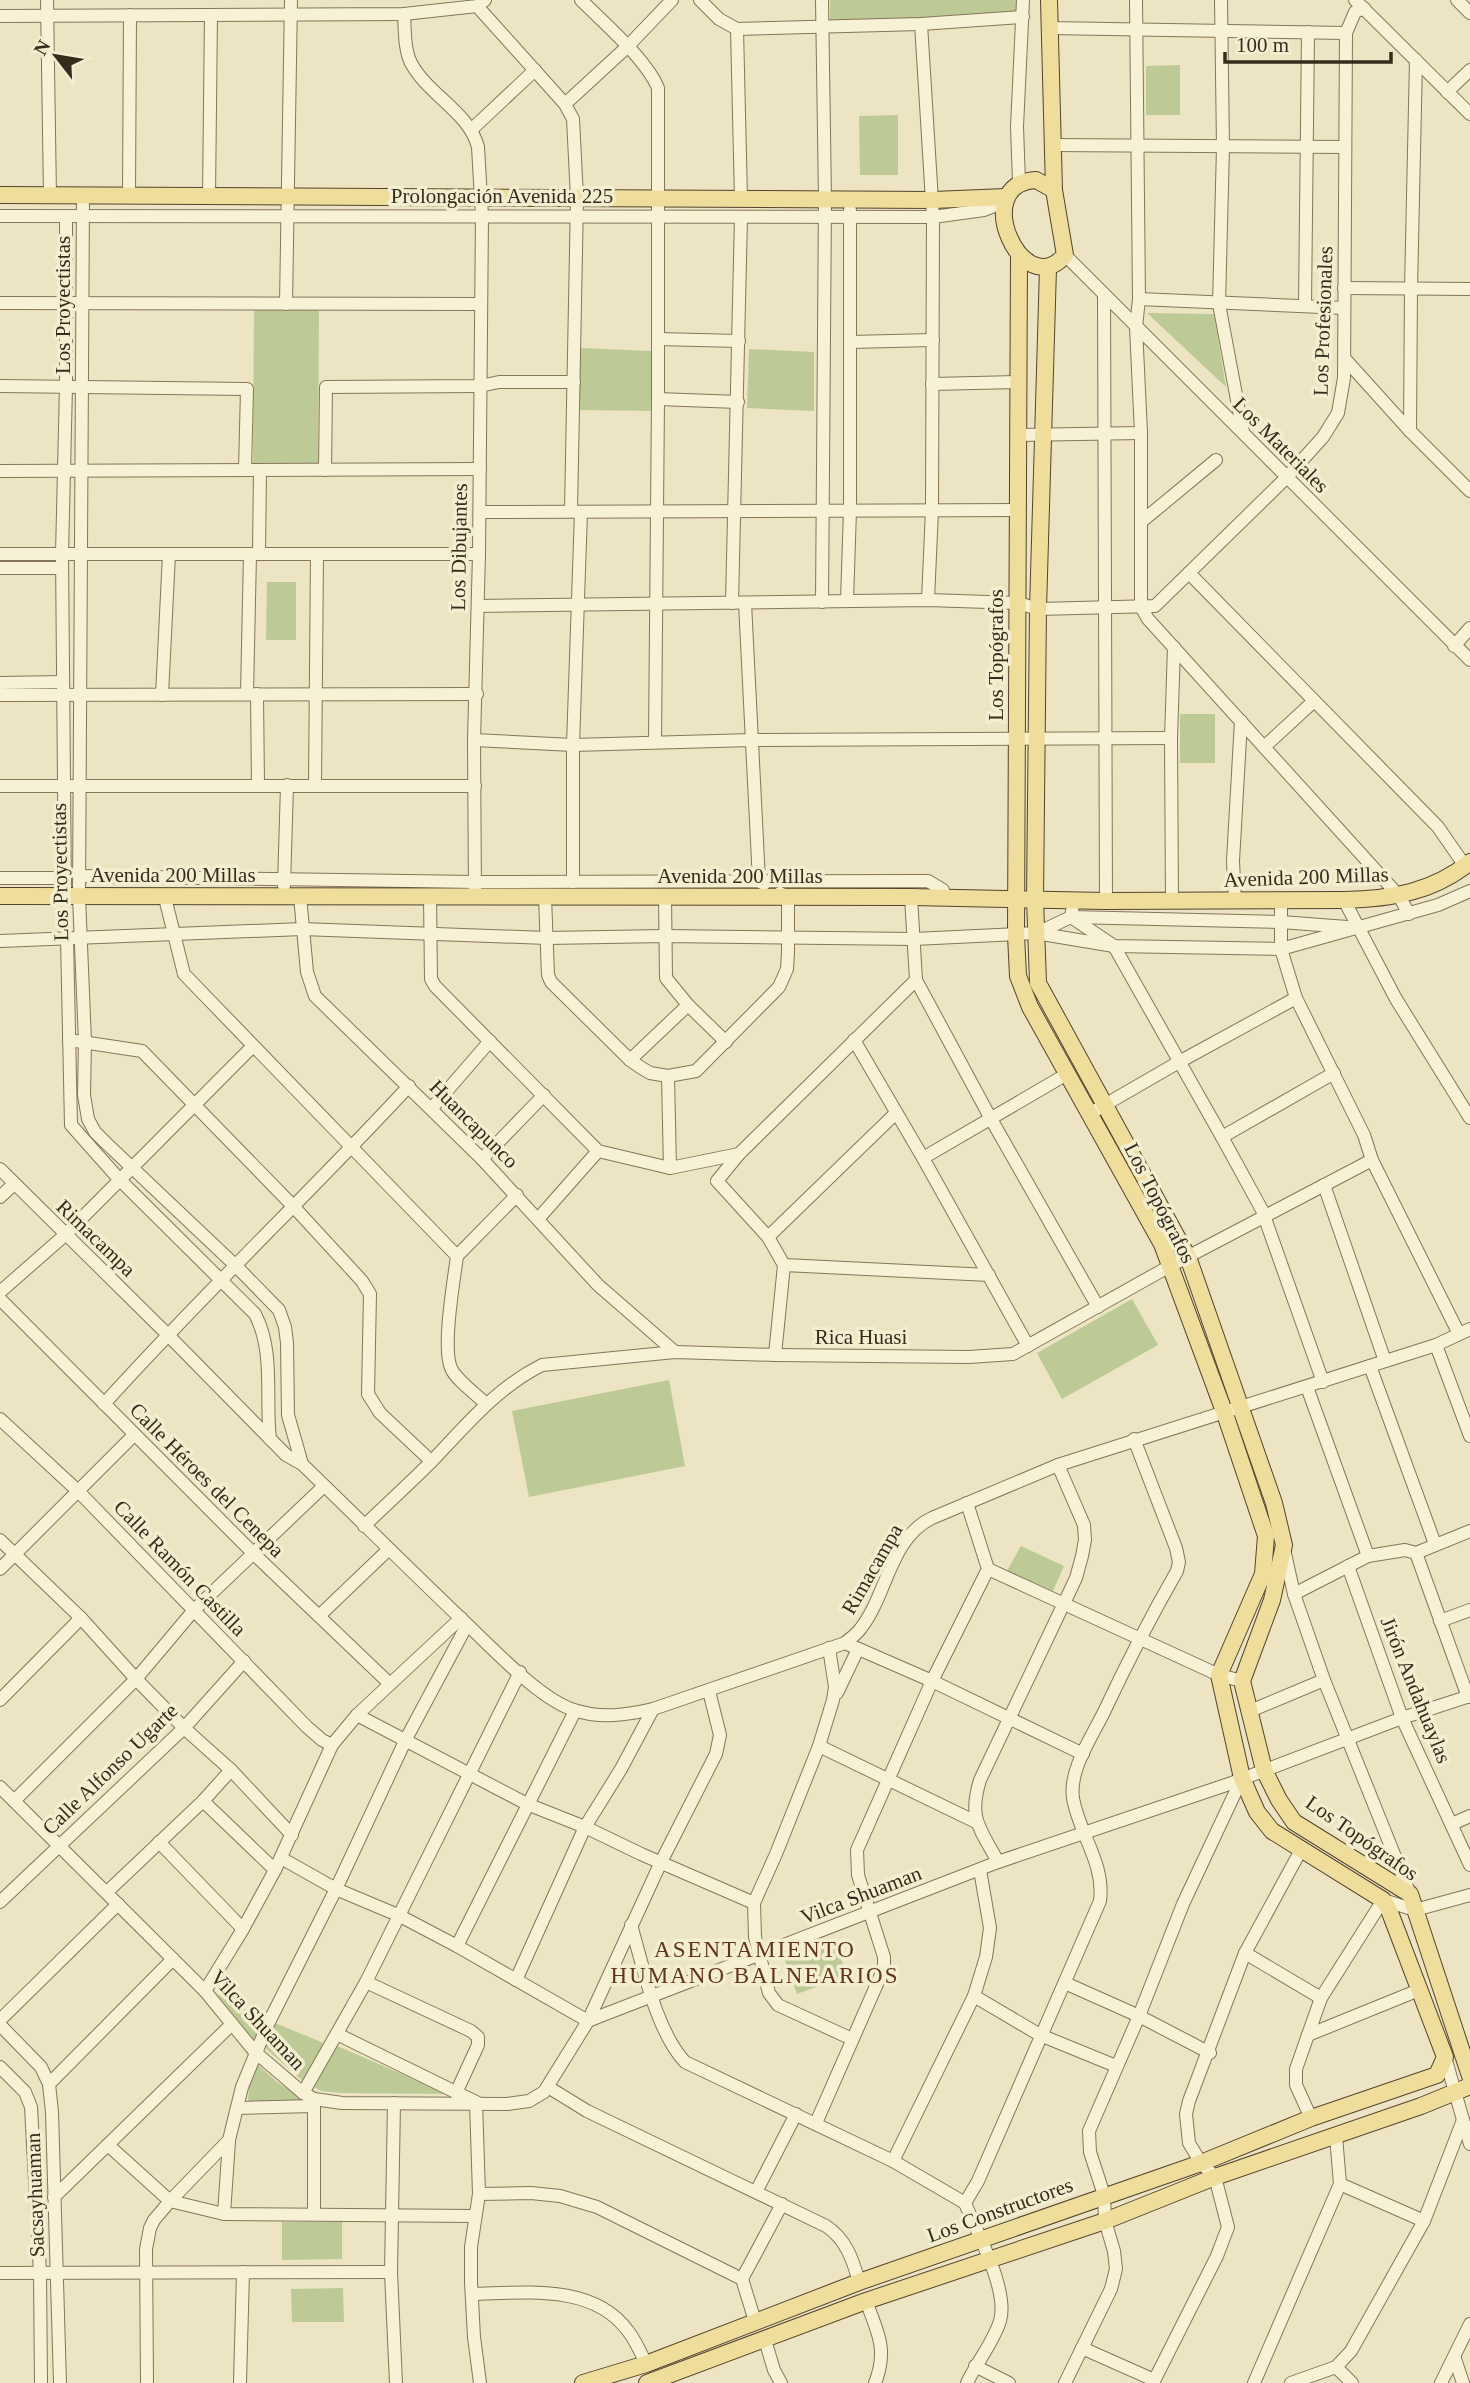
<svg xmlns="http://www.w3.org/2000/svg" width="1470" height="2383" font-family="'Times New Roman',serif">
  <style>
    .green { fill: #beca96 }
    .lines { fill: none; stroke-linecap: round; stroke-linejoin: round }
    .minor-casing { stroke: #85765a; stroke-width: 14 }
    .major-casing { stroke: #53442e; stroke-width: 18 }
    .minor { stroke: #f7f1d5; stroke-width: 12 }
    .major { stroke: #efde9b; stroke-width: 16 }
    .labels { text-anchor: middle; stroke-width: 7; stroke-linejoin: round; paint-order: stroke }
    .street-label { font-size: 21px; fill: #362c1e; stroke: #f4eed1 }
    .neighbourhood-label { font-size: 23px; letter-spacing: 2px; fill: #61341e; stroke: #f4eed1 }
  </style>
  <rect width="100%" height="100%" fill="#ece4c2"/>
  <g class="green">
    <path d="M 830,0 L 1019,0 L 1017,13 L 830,24 Z"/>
    <path d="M 1180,65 L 1180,115 L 1146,115 L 1146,66 Z"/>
    <path d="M 898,115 L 898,175 L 860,175 L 859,116 Z"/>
    <path d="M 254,308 L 319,308 L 318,464 L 253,464 Z"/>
    <path d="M 1147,313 L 1214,314 L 1226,387 Z"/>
    <path d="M 580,348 L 651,351 L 654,411 L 579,410 Z"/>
    <path d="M 749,349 L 814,352 L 814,411 L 747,408 Z"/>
    <path d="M 267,582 L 296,582 L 296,640 L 266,640 Z"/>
    <rect x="1180" y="714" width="35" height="49"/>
    <path d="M 1132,1299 L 1158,1345 L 1062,1399 L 1037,1353 Z"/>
    <path d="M 669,1380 L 685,1466 L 529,1497 L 512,1411 Z"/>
    <path d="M 1021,1546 L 1064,1566 L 1053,1591 L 1007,1571 Z"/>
    <path d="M 835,1941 L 847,1976 L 797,1994 L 785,1960 Z"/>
    <path d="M 217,1994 L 264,2019 L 254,2040 Z"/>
    <path d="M 275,2023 L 326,2044 L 303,2081 L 264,2047 Z"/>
    <path d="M 335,2045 L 448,2094 L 340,2093 L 322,2091 L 311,2086 Z"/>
    <path d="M 256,2063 L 277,2082 L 309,2102 L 248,2104 L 249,2084 Z"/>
    <path d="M 282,2222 L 342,2222 L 342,2259 L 282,2260 Z"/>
    <path d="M 343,2288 L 344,2322 L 292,2322 L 291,2289 Z"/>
  </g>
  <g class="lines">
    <defs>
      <g id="minor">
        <path d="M 47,0 L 50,196"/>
        <path d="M 581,0 C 604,23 646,59 658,88 L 658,399 L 655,741"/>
        <path d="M 700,0 L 719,19 L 737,29 L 921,24 L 1023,17"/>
        <path d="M 822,0 L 825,199 L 822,602"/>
        <path d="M 1136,0 L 1139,299 L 1136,327 L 1141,433 L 1141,607 L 1148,619 L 1399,896 L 1409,914"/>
        <path d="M 1221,0 L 1223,147 L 1219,304 L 1243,432"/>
        <path d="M 1355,0 L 1470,114"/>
        <path d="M 1457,0 L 1470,13"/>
        <path d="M 477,6 L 565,104 L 573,119 L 577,198 L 571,511"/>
        <path d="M 404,14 C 405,29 404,49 411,63 C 428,95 469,112 478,147 L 482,216 L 479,554 L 474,740 L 475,896"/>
        <path d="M 0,16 L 404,14 L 477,6 L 485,0"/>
        <path d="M 921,24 L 933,217 L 932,510 L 928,600"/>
        <path d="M 1049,28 L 1346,33 L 1355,12 L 1364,8"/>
        <path d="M 737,29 L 741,199"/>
        <path d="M 1447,92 L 1470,70"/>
        <path d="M 565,104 L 627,47 L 672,0"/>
        <path d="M 471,130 L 535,70"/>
        <path d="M 1052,145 L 1344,147"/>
        <path d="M 1019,182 L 1017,127 L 1023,0"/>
        <path d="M 83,196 L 79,896 L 85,1042 L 84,1095 L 88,1119 L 95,1132 L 106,1143 L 236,1266 L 279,1310 L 285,1327 L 287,1343 L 288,1415 L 302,1464"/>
        <path d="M 129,196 L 130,15"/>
        <path d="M 209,197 L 211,15"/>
        <path d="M 0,216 L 933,217 L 984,210 L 992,207 L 997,197"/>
        <path d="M 1065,255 L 1470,660"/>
        <path d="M 1344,288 L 1470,289"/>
        <path d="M 1104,295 L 1106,901"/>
        <path d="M 1139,299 L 1344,308"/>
        <path d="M 0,303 L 481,304"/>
        <path d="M 286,304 L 291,0"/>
        <path d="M 1305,306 L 1308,32"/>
        <path d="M 658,339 L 739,341"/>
        <path d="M 850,342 L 933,340"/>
        <path d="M 1345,359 L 1410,431 L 1470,491"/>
        <path d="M 932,384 L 1017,382"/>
        <path d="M 0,386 L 247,389 L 245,470"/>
        <path d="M 658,399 L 738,402"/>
        <path d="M 1410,431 L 1411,289 L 1416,60"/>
        <path d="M 1017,435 L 1141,433"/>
        <path d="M 325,470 L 326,387 L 480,386 L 499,382 L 574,382"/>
        <path d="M 0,471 L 480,469"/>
        <path d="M 480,512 L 1017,510"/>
        <path d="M 1141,522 L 1216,460"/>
        <path d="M 0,554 L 479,554"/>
        <path d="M 259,554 L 260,470"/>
        <path d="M 0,568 L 62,568"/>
        <path d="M 1189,573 L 1438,827 L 1465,866"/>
        <path d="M 847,601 L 850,510 L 850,210"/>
        <path d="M 732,603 L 741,217"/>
        <path d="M 745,603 L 759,881 L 764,884"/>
        <path d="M 478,606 L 928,600 L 1018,603 L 1038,609 L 1155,606 L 1286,478 L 1323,437 L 1338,413 L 1344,378 L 1346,33"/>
        <path d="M 1454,646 L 1470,628"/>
        <path d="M 0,683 L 63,682"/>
        <path d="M 247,694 L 250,554"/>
        <path d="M 257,694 L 258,785"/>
        <path d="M 0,695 L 477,694"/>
        <path d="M 162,695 L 169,554"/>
        <path d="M 474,740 L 573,745 L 752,740 L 1171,738"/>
        <path d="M 1264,747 L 1314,701"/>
        <path d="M 315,785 L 317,554"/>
        <path d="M 0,786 L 475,786"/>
        <path d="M 79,876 L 475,882 L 928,881 L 943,890 L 944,898"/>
        <path d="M 0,878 L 65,878"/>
        <path d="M 573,882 L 573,745 L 581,512"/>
        <path d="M 284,886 L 287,785"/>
        <path d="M 65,896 L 62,554 L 66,386 L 66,217"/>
        <path d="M 300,896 L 307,972 L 315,996 L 482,1159 L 598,1285 L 675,1352"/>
        <path d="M 430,896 L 431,979 L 435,986 L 598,1151 L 670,1168 L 739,1154"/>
        <path d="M 545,897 L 548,975 L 551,982 L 630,1060 L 640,1067 L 650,1073 L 668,1076 L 696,1071 L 779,987 L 787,969 L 788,952 L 788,897 L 780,893"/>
        <path d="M 665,897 L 666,978 L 688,1005 L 726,1042"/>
        <path d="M 165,898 L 184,974 L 457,1256 C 454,1280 442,1347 451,1368 C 455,1379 477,1395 486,1404"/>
        <path d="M 1074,899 L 1071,917 L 1114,946 L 1222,1137 L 1262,1210 L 1323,1382"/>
        <path d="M 1172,900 L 1171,738 L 1174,647"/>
        <path d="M 1344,900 L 1396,999 L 1470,1118"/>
        <path d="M 1235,901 L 1233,861 L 1241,721"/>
        <path d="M 1281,901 L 1281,949 L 1296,998 L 1364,1135 L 1372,1160 L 1459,1334"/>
        <path d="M 1037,933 L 1071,917 L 1281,922 L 1347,927"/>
        <path d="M 67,938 L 71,1125 L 119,1179 L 255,1314 C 275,1352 265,1398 270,1439"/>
        <path d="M 0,941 L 302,929 L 547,938 L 665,936 L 914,939 L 1036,933 L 1114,946 L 1281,949 L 1438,905 L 1470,891"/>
        <path d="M 916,980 L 991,1119 L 1098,1307"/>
        <path d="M 69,1040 L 142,1051 L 293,1206 L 362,1281 L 370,1294 L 368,1394 L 380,1413 L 431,1461"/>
        <path d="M 854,1040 L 923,1158 L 1028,1346"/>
        <path d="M 630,1060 L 688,1005"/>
        <path d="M 668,1076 L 670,1168"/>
        <path d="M 432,1108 L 490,1041"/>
        <path d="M 1089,1114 L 1179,1062 L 1296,998"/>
        <path d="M 1222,1137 L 1334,1073"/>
        <path d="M 923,1158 L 1067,1074"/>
        <path d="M 482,1159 L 544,1095"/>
        <path d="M 0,1169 L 167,1334 L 286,1455 L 302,1464 C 360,1520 416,1576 474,1631 C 499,1655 542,1700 574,1710 C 601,1719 627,1715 653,1709 L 845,1643 C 851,1638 857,1634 861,1628 C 887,1595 890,1538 932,1518 L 1058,1465 L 1436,1345 L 1470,1329"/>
        <path d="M 1324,1185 L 1385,1361"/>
        <path d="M 0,1197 L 14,1184"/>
        <path d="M 538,1219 L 598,1151"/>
        <path d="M 768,1237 L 896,1113"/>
        <path d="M 457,1256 L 517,1195"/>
        <path d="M 784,1265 L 989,1275"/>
        <path d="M 0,1292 L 65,1235 L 253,1046"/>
        <path d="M 0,1299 L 254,1554 L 390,1684"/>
        <path d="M 1436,1345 L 1470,1436"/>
        <path d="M 775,1355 L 784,1265 L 768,1237 L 717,1181 L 739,1154 L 916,980 L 911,897"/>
        <path d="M 1370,1366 L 1435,1544"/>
        <path d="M 1307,1387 L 1368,1556"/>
        <path d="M 104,1404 C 202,1295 309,1194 409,1086"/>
        <path d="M 0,1419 L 79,1492 L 307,1727 L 322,1740 L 332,1745"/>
        <path d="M 364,1526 C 387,1504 411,1482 434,1459 C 467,1424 498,1387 542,1365 L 675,1352 L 775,1355 L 969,1357 L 1013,1354 L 1170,1266 L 1372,1160"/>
        <path d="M 0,1540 L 81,1618 L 136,1679 L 184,1728 L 231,1770 L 292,1835"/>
        <path d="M 1284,1549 L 1294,1594 L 1324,1680 L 1410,1894"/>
        <path d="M 1416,1553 L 1468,1697"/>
        <path d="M 1348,1566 L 1402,1718 L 1470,1865"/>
        <path d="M 0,1569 L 134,1435"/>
        <path d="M 988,1569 L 1219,1675 L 1242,1681"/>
        <path d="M 1294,1594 L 1368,1556 L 1405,1550 L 1416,1553 L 1470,1531"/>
        <path d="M 319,1616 L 388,1550"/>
        <path d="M 1440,1621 L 1470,1610"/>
        <path d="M 845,1643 L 932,1681 L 1083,1754"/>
        <path d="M 829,1648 L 835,1687 L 833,1700 L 819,1746 L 776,1854 L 754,1903 L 755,1937 L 769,1993 L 778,2005 L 852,2039"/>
        <path d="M 837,1693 L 858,1649"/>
        <path d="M 0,1700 L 81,1618"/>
        <path d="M 1250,1711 L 1324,1680"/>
        <path d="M 357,1715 L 527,1804 L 585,1827 L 641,1854 L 754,1903"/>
        <path d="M 819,1746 L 976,1822"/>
        <path d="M 0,1787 L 205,1991 L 255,2052 L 303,2093 L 314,2099 L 342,2103 L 507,2104 L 529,2101 L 544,2092 L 588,2021 L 603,2015 L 998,1862 L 1226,1785 L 1402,1718 L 1470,1696"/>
        <path d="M 14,1801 L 136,1679 L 194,1610 L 324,1486"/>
        <path d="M 203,1801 L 275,1870"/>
        <path d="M 1452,1824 L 1470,1816"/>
        <path d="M 159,1842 L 243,1929"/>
        <path d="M 281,1858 L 336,1889 L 400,1916 L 457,1946 L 588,2021 L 661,1862 L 716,1754 L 720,1735 L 709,1691"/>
        <path d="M 998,1862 C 980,1828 968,1819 980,1780 L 1076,1578 L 1082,1556 L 1085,1540 L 1084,1525 L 1058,1465"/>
        <path d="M 107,1892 L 203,1801 L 231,1770"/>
        <path d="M 0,1902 L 184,1728 L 244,1661"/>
        <path d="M 631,1925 C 643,1966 656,2031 685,2062 L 893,2161 L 965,2203"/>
        <path d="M 457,1946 L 575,1711"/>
        <path d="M 1245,1953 L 1321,1998"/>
        <path d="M 516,1980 L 585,1827 L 621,1769 L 653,1709"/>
        <path d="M 366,1982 L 471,2031 L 478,2037 L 478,2045 L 456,2093"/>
        <path d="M 1065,1983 L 1139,2016 L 1210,2053"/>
        <path d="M 205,1991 L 243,1929 L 275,1870 L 332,1745 L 357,1715 L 461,1618"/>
        <path d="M 974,1996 L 1040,2035 L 1116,2066"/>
        <path d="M 0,2020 L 118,1904"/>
        <path d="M 0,2025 L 41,2067 L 49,2084 L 52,2112 L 60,2383"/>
        <path d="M 337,2034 L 476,2102 L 479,2194 L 471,2247 L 471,2282 L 474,2337 L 480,2383"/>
        <path d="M 1308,2035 L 1419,1990"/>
        <path d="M 1445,2057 L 1470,2144"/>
        <path d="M 0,2067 L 25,2092 L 31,2107 L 40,2273 L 41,2383"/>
        <path d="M 49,2084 L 173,1959"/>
        <path d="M 548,2087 L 587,2111 L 826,2226 C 846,2239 853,2260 859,2282"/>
        <path d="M 303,2093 L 366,1982 L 520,1672"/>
        <path d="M 314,2099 L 314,2214"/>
        <path d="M 394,2103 L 391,2272 L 396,2383"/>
        <path d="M 237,2108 L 314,2106"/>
        <path d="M 1311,2118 L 1296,2085 L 1296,2069 L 1321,1998 L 1383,1900 L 1415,1910 L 1470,1895"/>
        <path d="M 816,2123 L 884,1968 L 884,1957 L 858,1875 L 857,1850 L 932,1681 L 988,1569 L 967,1503"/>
        <path d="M 108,2145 L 170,2201 L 224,2214 L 475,2216"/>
        <path d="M 893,2161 L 974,1996 L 986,1957 L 990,1928 L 980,1870"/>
        <path d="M 1340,2184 L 1424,2221"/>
        <path d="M 756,2192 L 796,2114"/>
        <path d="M 479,2194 L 531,2193 L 560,2196 L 597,2207 L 742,2279 L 755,2321"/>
        <path d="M 54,2197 L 232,2024"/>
        <path d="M 224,2214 L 229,2141"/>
        <path d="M 0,2273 L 391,2272"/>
        <path d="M 742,2279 L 782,2204"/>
        <path d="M 472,2294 C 523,2293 593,2283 628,2331 C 636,2341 641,2353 646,2364"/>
        <path d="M 866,2301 C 878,2333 888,2350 875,2383"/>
        <path d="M 765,2340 L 774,2370 L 781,2383"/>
        <path d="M 1082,2348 L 1154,2380"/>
        <path d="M 1455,2359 L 1463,2383"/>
        <path d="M 975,2366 L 1009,2383"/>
        <path d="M 1336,2367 L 1352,2383"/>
        <path d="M 147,2383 L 146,2249 L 150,2228 L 154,2220 L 170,2201 L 229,2140 L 242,2087 L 267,2026 L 336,1889 L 406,1739 L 467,1625"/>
        <path d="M 240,2383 L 243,2272"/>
        <path d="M 967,2383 C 977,2362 993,2343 1000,2321 C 1009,2290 977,2233 965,2203 L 978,2181 L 1100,1901 C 1105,1863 1079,1834 1073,1798 C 1069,1770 1091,1738 1103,1714 C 1126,1665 1150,1618 1177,1571 L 1179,1562 L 1176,1548 L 1134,1439"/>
        <path d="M 1065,2383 L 1111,2289 L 1116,2269 L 1114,2251 L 1105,2221 L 1104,2195 L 1090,2152 L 1089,2131 L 1139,2016 L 1183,1904 L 1242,1778"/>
        <path d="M 1153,2383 L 1217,2256 L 1228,2227 L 1215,2177 L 1201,2163 L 1189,2143 L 1186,2114 L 1189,2101 L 1245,1953 L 1301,1850"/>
        <path d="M 1254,2383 L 1340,2184 L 1336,2136"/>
        <path d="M 1291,2383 L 1336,2367 L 1351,2351 L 1424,2221 L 1463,2120"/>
        <path d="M 1441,2383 L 1470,2324"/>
      </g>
      <g id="major">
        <path d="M 1049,0 L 1054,190"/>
        <path d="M 1036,180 L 1054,190 L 1065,255 C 1023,305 968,183 1036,180 Z"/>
        <path d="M 0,195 L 933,200 L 1006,197"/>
        <path d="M 1048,268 L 1038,609 L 1035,899 L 1038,983 L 1188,1257 L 1274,1503 L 1284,1545 L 1272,1600 L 1242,1681 L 1264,1770 L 1279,1800 L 1294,1822 L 1410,1894 L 1470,2076"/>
        <path d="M 0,896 L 911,897 L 1106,901 L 1344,900 C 1391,899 1433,892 1470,862"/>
        <path d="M 583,2383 L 646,2364 L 859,2282 L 1201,2163 L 1311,2118 L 1431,2077 L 1437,2075 L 1445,2057 L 1389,1910 L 1383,1900 L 1272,1831 L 1257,1812 L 1242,1778 L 1219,1675 L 1263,1574 L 1266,1536 L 1225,1414 L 1162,1244 L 1030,1007 L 1018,976 L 1016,935 L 1019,255"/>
        <path d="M 647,2383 L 866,2301 L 1105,2221 L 1215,2177 L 1421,2106 L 1470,2086"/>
      </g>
    </defs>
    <use href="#minor" class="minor-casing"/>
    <use href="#major" class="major-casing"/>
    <use href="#minor" class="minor"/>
    <use href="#major" class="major"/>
  </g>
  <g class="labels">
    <g class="street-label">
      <text x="502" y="203">Prolongación Avenida 225</text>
      <text transform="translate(63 305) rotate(-90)" y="7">Los Proyectistas</text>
      <text transform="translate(1323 321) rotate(-88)" y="7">Los Profesionales</text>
      <text transform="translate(1281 445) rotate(45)" y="7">Los Materiales</text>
      <text transform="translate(459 547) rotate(-89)" y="7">Los Dibujantes</text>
      <text transform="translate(996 655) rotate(-90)" y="7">Los Topógrafos</text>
      <text transform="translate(60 872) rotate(-91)" y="7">Los Proyectistas</text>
      <text x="173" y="882">Avenida 200 Millas</text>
      <text x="740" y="883">Avenida 200 Millas</text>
      <text transform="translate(1306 877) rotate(-2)" y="7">Avenida 200 Millas</text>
      <text transform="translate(474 1124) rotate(45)" y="7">Huancapunco</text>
      <text transform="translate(1160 1203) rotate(63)" y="7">Los Topógrafos</text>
      <text transform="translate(96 1238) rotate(44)" y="7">Rimacampa</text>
      <text x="861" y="1344">Rica Huasi</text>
      <text transform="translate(207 1480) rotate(45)" y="7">Calle Héroes del Cenepa</text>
      <text transform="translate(180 1568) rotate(46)" y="7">Calle Ramón Castilla</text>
      <text transform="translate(872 1569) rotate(-60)" y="7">Rimacampa</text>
      <text transform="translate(1416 1690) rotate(68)" y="7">Jirón Andahuaylas</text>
      <text transform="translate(110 1769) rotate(-44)" y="7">Calle Alfonso Ugarte</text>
      <text transform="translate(1362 1838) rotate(35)" y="7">Los Topógrafos</text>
      <text transform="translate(861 1895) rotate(-21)" y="7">Vilca Shuaman</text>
      <text transform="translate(258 2020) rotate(47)" y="7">Vilca Shuaman</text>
      <text transform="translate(35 2195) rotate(-92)" y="7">Sacsayhuaman</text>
      <text transform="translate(1000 2210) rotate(-20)" y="7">Los Constructores</text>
    </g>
    <g class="neighbourhood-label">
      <text x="755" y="1957">ASENTAMIENTO<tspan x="755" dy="26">HUMANO BALNEARIOS</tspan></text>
    </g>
  </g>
  <g transform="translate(56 56) rotate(301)" stroke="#f4eed1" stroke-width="5" paint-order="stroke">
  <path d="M0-5L12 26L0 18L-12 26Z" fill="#362c1e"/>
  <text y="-10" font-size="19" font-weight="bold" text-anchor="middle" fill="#362c1e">N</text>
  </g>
  <path d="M1225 52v10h166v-10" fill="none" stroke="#362c1e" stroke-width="3.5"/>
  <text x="1236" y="52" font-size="21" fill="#362c1e" stroke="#f4eed1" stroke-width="5" paint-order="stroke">100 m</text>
</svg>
